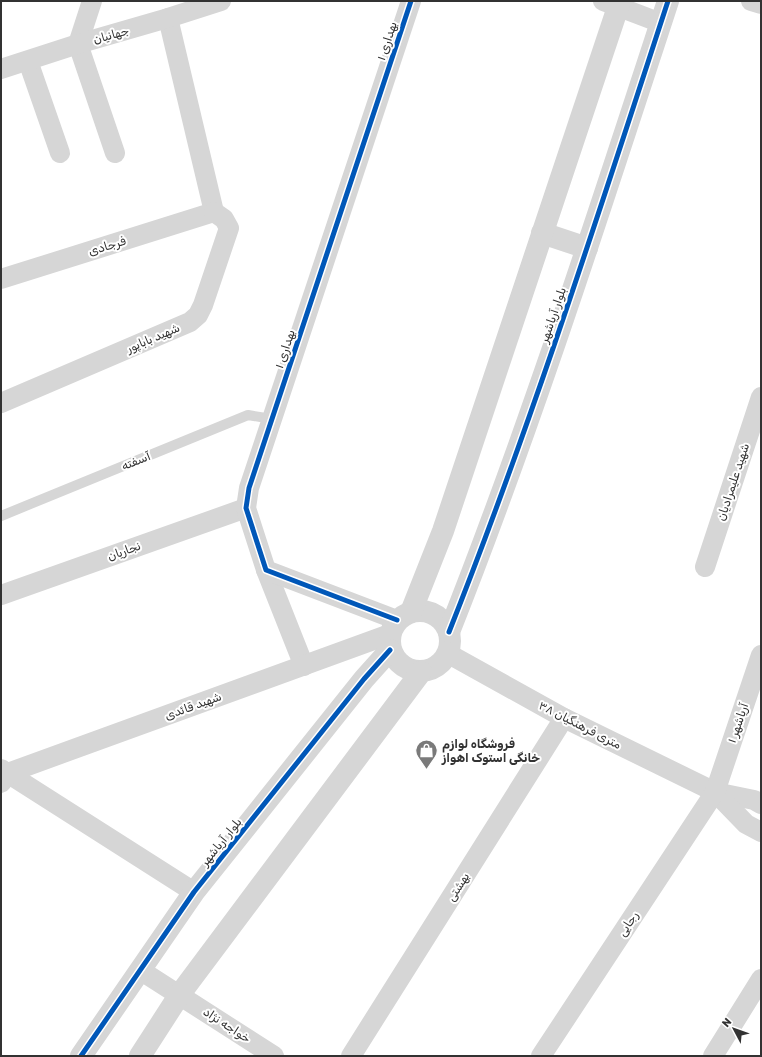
<svg xmlns="http://www.w3.org/2000/svg" width="762" height="1057" font-family="Rubik,'Noto Sans Arabic',sans-serif">
  <style>
    .lines { fill: none; stroke-linecap: round; stroke-linejoin: round }
    .service { stroke: #d6d6d6; stroke-width: 10 }
    .minor { stroke: #d6d6d6; stroke-width: 20 }
    .tertiary { stroke: #d6d6d6; stroke-width: 22 }
    .cycleway-casing { stroke: #fff; stroke-width: 8 }
    .cycleway { stroke: #0057b8; stroke-width: 5 }
    .labels { text-anchor: middle; stroke-width: 4; stroke-linejoin: round; paint-order: stroke }
    .street-label { font-size: 12px; fill: #323232; stroke: #fff }
    .poi-label { font-size: 12px; font-weight: bold; fill: #323232; stroke: #fff; text-anchor: start }
  </style>
  <rect width="100%" height="100%" fill="#fff"/>
  <g class="lines">
    <path class="service" d="M 1,516 L 248,415 L 272,419"/>
    <g class="minor">
      <path d="M 92,1 L 78,44 L 115,153"/>
      <path d="M 603,1 L 661,23"/>
      <path d="M 751,1 L 761,4"/>
      <path d="M 168,18 L 214,212"/>
      <path d="M 28,61 L 60,153"/>
      <path d="M 1,69 L 78,44 L 168,18 L 221,1"/>
      <path d="M 1,279 L 214,212"/>
      <path d="M 1,403 L 190,322 L 198,315 L 203,305 L 229,228 L 224,219 L 214,212"/>
      <path d="M 705,567 L 761,397"/>
      <path d="M 266,570 L 304,666"/>
      <path d="M 1,595 L 246,508"/>
      <path d="M 397,620 L 266,570 L 246,508 L 249,488 L 411,1"/>
      <path d="M 447,653 L 564,718 L 715,792 L 754,800 L 761,804"/>
      <path d="M 1,769 L 194,892"/>
      <path d="M 1,783 L 8,773 L 390,634"/>
      <path d="M 715,792 L 746,824 L 761,832"/>
      <path d="M 140,970 L 274,1056"/>
      <path d="M 351,1056 L 564,718"/>
      <path d="M 541,1056 L 715,792 L 761,655"/>
      <path d="M 713,1056 L 761,979"/>
    </g>
    <g class="tertiary">
      <path d="M 542,233 L 587,248"/>
      <circle cx="420" cy="641" r="30"/>
      <path d="M 411,612 L 443,531 L 620,1"/>
      <path d="M 449,632 C 531,425 599,212 668,1"/>
      <path d="M 81,1056 L 194,892 L 364,679 L 390,650"/>
      <path d="M 140,1056 L 180,994 L 421,672"/>
    </g>
    <defs>
      <g id="cycleway">
        <path d="M 397,620 L 266,570 L 246,508 L 249,488 L 411,1"/>
        <path d="M 449,632 C 531,425 599,212 668,1"/>
        <path d="M 81,1056 L 194,892 L 364,679 L 390,650"/>
      </g>
    </defs>
    <use href="#cycleway" class="cycleway-casing"/>
    <use href="#cycleway" class="cycleway"/>
  </g>
  <defs>
    <symbol id="shop-pin" viewBox="-11 -11 22 30"><path d="M0 17L-7.5 6A9.5 9.5 0 1 1 7.5 6Z" fill="#7a7a7a" stroke="#fff"/><path d="M-5-2.5h2.3a2.7 3.5 0 0 1 5.4 0H5L5.5 6h-11ZM-1.5-2.5h3a1.5 2.3 0 0 0-3 0Z" fill="#fff"/></symbol>
  </defs>
  <g fill-rule="evenodd">
    <use href="#shop-pin" x="414" y="738" width="25" height="34"/>
  </g>
  <g class="labels">
    <g class="street-label">
      <text transform="translate(111 35) rotate(-16)" y="4">جهانیان</text>
      <text transform="translate(387 41) rotate(-72)" y="4">بهداری ۱</text>
      <text transform="translate(107 246) rotate(-17)" y="4">فرجادی</text>
      <text transform="translate(553 315) rotate(-71)" y="4">بلوار آریاشهر</text>
      <text transform="translate(153 338) rotate(-23)" y="4">شهید باباپور</text>
      <text transform="translate(285 349) rotate(-72)" y="4">بهداری ۱</text>
      <text transform="translate(136 461) rotate(-22)" y="4">آسفته</text>
      <text transform="translate(733 482) rotate(-72)" y="4">شهید علیمرادیان</text>
      <text transform="translate(124 551) rotate(-20)" y="4">نجاریان</text>
      <text transform="translate(193 706) rotate(-20)" y="4">شهید قائدی</text>
      <text transform="translate(738 723) rotate(-71)" y="4">آریاشهر ۱</text>
      <text transform="translate(580 725) rotate(27)" y="4">۳۸ متری فرهنگیان</text>
      <text transform="translate(221 842) rotate(-51)" y="4">بلوار آریاشهر</text>
      <text transform="translate(458 887) rotate(-58)" y="4">بهشتی</text>
      <text transform="translate(628 924) rotate(-57)" y="4">رجایی</text>
      <text transform="translate(227 1025) rotate(33)" y="4">خواجه نژاد</text>
    </g>
    <g class="poi-label">
      <text x="442" y="748">فروشگاه لوازم<tspan x="442" dy="14">خانگی استوک اهواز</tspan></text>
    </g>
  </g>
  <rect width="762" height="1057" fill="none" stroke="#323232" stroke-width="4"/>
  <g transform="translate(734 1029) rotate(311)" stroke="#ffffff" stroke-width="3" paint-order="stroke">
  <path d="M0-3L7 15L0 10L-7 15Z" fill="#323232"/>
  <text y="-6" font-size="11" font-weight="bold" text-anchor="middle" fill="#323232">N</text>
  </g>
</svg>
